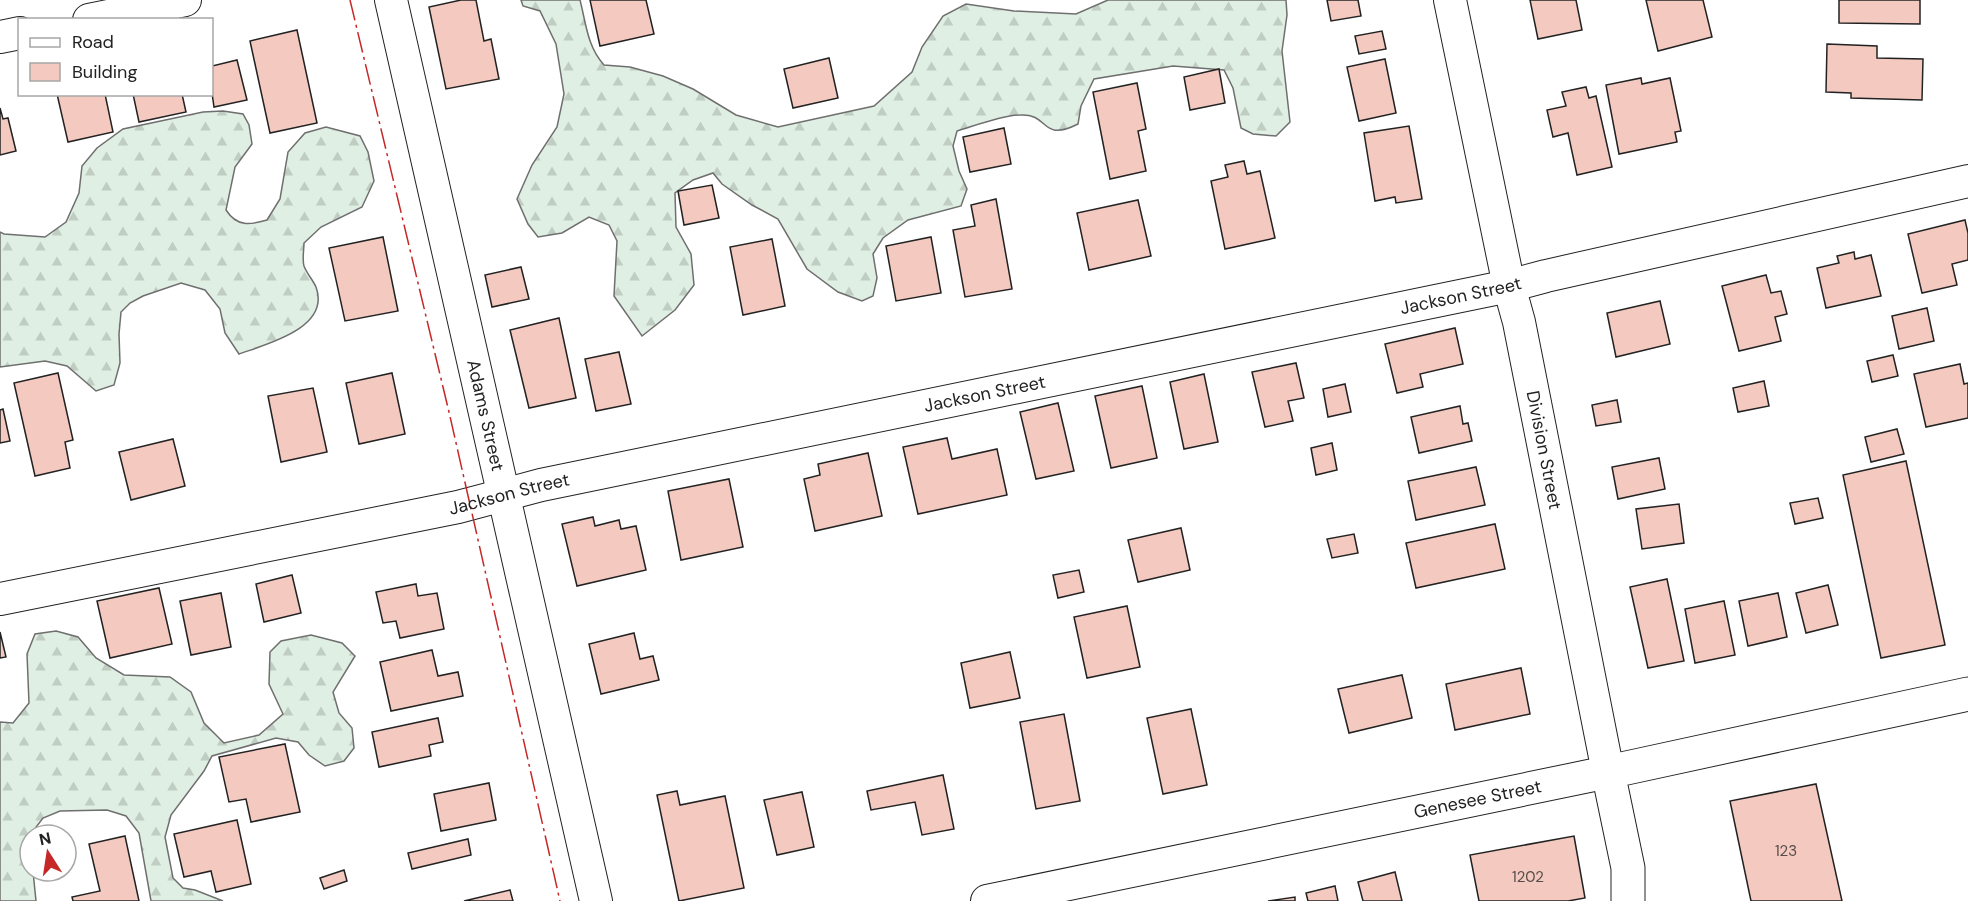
<svg xmlns="http://www.w3.org/2000/svg" width="1968" height="901" font-family="'DM Sans',sans-serif">
  <style>
    .forest { fill: url(#forest-firs); stroke: #6f6f6f; stroke-width: 1.5 }
    .building { fill: #f3c9c0; stroke: #222; stroke-width: 1.5 }
    .lines { fill: none; stroke-linecap: round; stroke-linejoin: round }
    .minor-casing { stroke: #222; stroke-width: 34 }
    .tertiary-casing { stroke: #222; stroke-width: 35 }
    .minor { stroke: #fff; stroke-width: 32 }
    .tertiary { stroke: #fff; stroke-width: 33 }
    .power { stroke: #c62828; stroke-width: 1.5; stroke-dasharray: 21 4.5 3 4.5; stroke-linecap: butt }
    .labels { text-anchor: middle; stroke-width: 4.5; stroke-linejoin: round; paint-order: stroke }
    .number-label { font-size: 15px; fill: #564c4a }
    .street-label { font-size: 18px; fill: #222; stroke: #fff }
  </style>
  <defs>
    <pattern id="forest-firs" width="22" height="20" patternUnits="userSpaceOnUse" patternTransform="scale(1.5)"><rect width="22" height="20" fill="#e0efe3"/><path d="M5 1l3.5 6h-7zM16 11l3.5 6h-7z" fill="#c0cdc2"/></pattern>
  </defs>
  <rect width="100%" height="100%" fill="#fff"/>
  <g class="forest">
    <path d="M 521,0 L 580,0 C 586,23 587,46 604,65 L 630,67 L 663,76 L 693,89 L 736,115 L 778,127 L 874,106 L 912,72 L 922,47 L 943,16 L 966,4 L 1014,11 L 1076,14 L 1108,0 L 1286,0 L 1287,15 L 1282,51 L 1290,122 L 1276,136 L 1253,134 L 1241,128 L 1233,88 L 1224,70 L 1173,66 L 1094,79 L 1081,106 L 1078,124 C 1040,143 1050,113 1020,115 C 1003,115 974,126 957,131 L 953,146 L 959,171 L 967,189 L 961,206 L 908,220 L 883,238 L 873,254 L 877,278 L 873,296 L 862,301 L 838,292 L 807,269 L 778,219 L 752,205 L 722,184 L 713,173 L 693,180 L 675,193 L 676,227 L 691,254 L 694,285 L 675,310 L 642,336 L 614,296 L 617,241 L 609,225 L 589,217 L 562,233 L 538,237 L 528,224 L 517,199 L 532,165 L 557,127 L 564,94 L 556,44 L 540,11 L 523,6 Z"/>
    <path d="M 223,111 L 243,114 L 249,125 L 252,144 L 235,167 L 226,210 C 237,227 250,225 267,220 L 280,199 L 288,152 L 305,133 L 326,127 L 360,136 L 368,152 L 374,181 L 362,207 L 321,227 L 304,243 C 304,250 302,259 304,266 C 307,274 313,280 316,287 C 331,328 267,344 239,354 L 225,333 L 220,309 L 205,290 L 181,283 L 143,296 L 130,303 L 121,312 L 119,334 L 120,363 L 114,385 L 96,391 L 67,366 L 45,361 L 0,367 L 0,232 L 4,234 L 45,237 L 66,222 L 79,193 L 82,166 L 97,148 L 123,129 L 203,112 Z"/>
    <path d="M 56,631 L 78,637 L 96,658 L 124,675 L 170,677 L 191,692 L 204,723 L 224,743 L 259,735 L 283,714 L 269,684 L 270,652 L 281,641 L 311,635 L 342,643 L 355,656 L 333,692 L 339,713 L 352,728 L 354,748 L 344,761 L 325,766 L 309,755 L 298,742 L 276,738 L 212,756 L 204,771 L 171,815 L 165,837 L 173,878 L 183,888 L 195,890 L 223,901 L 151,901 L 139,833 L 126,816 L 107,810 L 60,811 L 43,818 L 30,835 L 30,871 L 33,871 L 36,901 L 0,901 L 0,722 L 13,723 L 29,703 L 27,654 L 35,634 Z"/>
  </g>
  <g class="building">
    <path d="M 461,0 L 476,0 L 484,41 L 491,39 L 499,79 L 446,89 L 429,7 Z"/>
    <path d="M 590,0 L 646,0 L 654,34 L 600,46 Z"/>
    <path d="M 1327,0 L 1358,0 L 1361,16 L 1331,21 Z"/>
    <path d="M 1530,0 L 1576,0 L 1582,30 L 1538,39 Z"/>
    <path d="M 1646,0 L 1703,0 L 1712,37 L 1658,51 Z"/>
    <path d="M 1839,0 L 1920,0 L 1920,24 L 1839,23 Z"/>
    <path d="M 297,30 L 317,123 L 270,133 L 250,41 Z"/>
    <path d="M 1382,31 L 1386,49 L 1359,54 L 1355,36 Z"/>
    <path d="M 1827,44 L 1877,46 L 1877,58 L 1923,59 L 1922,100 L 1851,98 L 1851,93 L 1826,92 Z"/>
    <path d="M 829,58 L 838,98 L 793,108 L 784,69 Z"/>
    <path d="M 1385,59 L 1396,113 L 1359,121 L 1347,67 Z"/>
    <path d="M 237,60 L 247,100 L 214,107 L 212,93 L 212,66 Z"/>
    <path d="M 1219,69 L 1225,103 L 1190,110 L 1184,77 Z"/>
    <path d="M 1641,78 L 1642,84 L 1670,78 L 1681,131 L 1675,132 L 1677,142 L 1619,154 L 1606,85 Z"/>
    <path d="M 1137,83 L 1146,129 L 1138,131 L 1146,171 L 1110,179 L 1093,92 Z"/>
    <path d="M 1586,87 L 1589,98 L 1596,96 L 1612,167 L 1577,175 L 1568,133 L 1553,137 L 1547,110 L 1566,106 L 1562,92 Z"/>
    <path d="M 57,94 L 105,94 L 113,132 L 68,142 Z"/>
    <path d="M 133,94 L 182,94 L 186,112 L 139,122 Z"/>
    <path d="M 0,108 L 3,119 L 8,118 L 16,151 L 0,155 Z"/>
    <path d="M 1409,126 L 1422,199 L 1396,203 L 1395,197 L 1375,201 L 1364,133 Z"/>
    <path d="M 1004,128 L 1011,164 L 970,172 L 963,137 Z"/>
    <path d="M 1244,161 L 1247,174 L 1260,171 L 1275,238 L 1225,249 L 1211,181 L 1228,177 L 1225,165 Z"/>
    <path d="M 712,185 L 719,218 L 684,225 L 678,191 Z"/>
    <path d="M 996,199 L 1012,289 L 965,297 L 953,230 L 975,226 L 971,205 Z"/>
    <path d="M 1138,200 L 1151,256 L 1089,270 L 1077,213 Z"/>
    <path d="M 1965,220 L 1968,233 L 1968,260 L 1952,264 L 1957,285 L 1922,293 L 1908,234 Z"/>
    <path d="M 383,237 L 398,311 L 345,321 L 329,248 Z"/>
    <path d="M 931,237 L 941,293 L 896,301 L 886,246 Z"/>
    <path d="M 772,239 L 785,306 L 743,315 L 730,247 Z"/>
    <path d="M 1854,252 L 1855,259 L 1871,255 L 1881,296 L 1826,308 L 1817,268 L 1839,263 L 1837,256 Z"/>
    <path d="M 521,267 L 529,299 L 492,307 L 485,275 Z"/>
    <path d="M 1766,275 L 1771,293 L 1781,291 L 1787,314 L 1775,317 L 1781,341 L 1739,351 L 1722,286 Z"/>
    <path d="M 1660,301 L 1670,344 L 1616,357 L 1607,313 Z"/>
    <path d="M 1927,308 L 1934,341 L 1899,349 L 1892,316 Z"/>
    <path d="M 559,318 L 576,398 L 529,408 L 510,330 Z"/>
    <path d="M 1455,328 L 1463,364 L 1420,374 L 1423,387 L 1397,393 L 1385,344 Z"/>
    <path d="M 619,352 L 631,404 L 596,411 L 585,359 Z"/>
    <path d="M 1893,355 L 1898,376 L 1872,382 L 1867,361 Z"/>
    <path d="M 1296,363 L 1304,398 L 1288,401 L 1293,421 L 1265,427 L 1252,372 Z"/>
    <path d="M 1960,364 L 1964,384 L 1968,383 L 1968,418 L 1926,427 L 1914,374 Z"/>
    <path d="M 58,373 L 73,440 L 65,442 L 70,468 L 35,476 L 14,383 Z"/>
    <path d="M 392,373 L 405,434 L 359,444 L 346,383 Z"/>
    <path d="M 1204,374 L 1218,442 L 1184,449 L 1170,382 Z"/>
    <path d="M 1764,381 L 1769,406 L 1738,412 L 1733,388 Z"/>
    <path d="M 1345,384 L 1351,412 L 1328,417 L 1323,389 Z"/>
    <path d="M 1142,386 L 1157,458 L 1111,468 L 1095,396 Z"/>
    <path d="M 313,388 L 327,452 L 281,462 L 268,396 Z"/>
    <path d="M 1617,400 L 1621,422 L 1596,426 L 1592,405 Z"/>
    <path d="M 1058,403 L 1074,471 L 1036,479 L 1020,412 Z"/>
    <path d="M 1460,406 L 1463,424 L 1468,423 L 1472,441 L 1419,453 L 1411,417 Z"/>
    <path d="M 3,409 L 10,441 L 0,443 L 0,410 Z"/>
    <path d="M 1897,429 L 1904,454 L 1871,462 L 1865,437 Z"/>
    <path d="M 947,438 L 952,459 L 997,449 L 1007,495 L 918,514 L 903,447 Z"/>
    <path d="M 173,439 L 185,486 L 131,500 L 119,452 Z"/>
    <path d="M 1332,443 L 1337,470 L 1316,475 L 1311,448 Z"/>
    <path d="M 868,453 L 882,516 L 815,531 L 804,479 L 820,475 L 818,464 Z"/>
    <path d="M 1659,458 L 1665,489 L 1618,499 L 1612,467 Z"/>
    <path d="M 1906,461 L 1945,645 L 1881,658 L 1843,475 Z"/>
    <path d="M 1476,467 L 1485,505 L 1416,520 L 1408,481 Z"/>
    <path d="M 729,479 L 743,547 L 681,560 L 668,491 Z"/>
    <path d="M 1818,498 L 1823,518 L 1795,524 L 1790,503 Z"/>
    <path d="M 1679,504 L 1684,543 L 1642,549 L 1636,509 Z"/>
    <path d="M 593,517 L 595,526 L 619,520 L 621,529 L 636,526 L 646,570 L 577,586 L 562,524 Z"/>
    <path d="M 1495,524 L 1505,569 L 1416,588 L 1406,543 Z"/>
    <path d="M 1181,528 L 1190,570 L 1138,582 L 1128,540 Z"/>
    <path d="M 1354,534 L 1358,553 L 1332,558 L 1327,539 Z"/>
    <path d="M 1079,570 L 1084,592 L 1058,598 L 1053,575 Z"/>
    <path d="M 292,575 L 301,613 L 264,622 L 256,584 Z"/>
    <path d="M 1667,579 L 1684,661 L 1648,668 L 1630,587 Z"/>
    <path d="M 416,584 L 418,596 L 437,593 L 444,629 L 400,638 L 396,621 L 383,623 L 376,592 Z"/>
    <path d="M 1828,585 L 1838,625 L 1806,633 L 1796,593 Z"/>
    <path d="M 159,588 L 172,644 L 110,658 L 97,601 Z"/>
    <path d="M 221,593 L 231,647 L 191,655 L 180,601 Z"/>
    <path d="M 1778,593 L 1787,637 L 1748,646 L 1739,601 Z"/>
    <path d="M 1724,601 L 1735,655 L 1695,663 L 1685,609 Z"/>
    <path d="M 1127,606 L 1140,667 L 1087,678 L 1074,617 Z"/>
    <path d="M 0,632 L 6,657 L 0,658 Z"/>
    <path d="M 634,633 L 640,659 L 653,656 L 659,680 L 601,694 L 589,644 Z"/>
    <path d="M 432,650 L 438,676 L 458,672 L 463,696 L 391,711 L 380,662 Z"/>
    <path d="M 1010,652 L 1020,698 L 970,708 L 961,663 Z"/>
    <path d="M 1521,668 L 1530,714 L 1455,730 L 1446,684 Z"/>
    <path d="M 1402,675 L 1412,718 L 1349,733 L 1338,689 Z"/>
    <path d="M 1191,709 L 1207,785 L 1163,794 L 1147,718 Z"/>
    <path d="M 1064,714 L 1080,801 L 1036,809 L 1020,722 Z"/>
    <path d="M 438,718 L 443,742 L 429,745 L 431,756 L 379,767 L 372,732 Z"/>
    <path d="M 285,744 L 300,812 L 251,822 L 246,799 L 229,802 L 219,757 Z"/>
    <path d="M 943,775 L 954,829 L 922,835 L 915,802 L 871,810 L 867,791 Z"/>
    <path d="M 489,783 L 496,820 L 441,831 L 434,794 Z"/>
    <path d="M 1816,784 L 1842,901 L 1751,901 L 1730,801 Z"/>
    <path d="M 677,791 L 680,805 L 725,796 L 744,888 L 679,901 L 657,795 Z"/>
    <path d="M 802,792 L 814,847 L 777,855 L 764,800 Z"/>
    <path d="M 237,820 L 251,884 L 216,892 L 211,871 L 184,877 L 174,834 Z"/>
    <path d="M 125,836 L 139,901 L 73,901 L 72,897 L 100,891 L 89,844 Z"/>
    <path d="M 1574,836 L 1585,898 L 1568,901 L 1479,901 L 1470,855 Z"/>
    <path d="M 468,839 L 471,855 L 412,869 L 408,853 Z"/>
    <path d="M 344,870 L 347,881 L 324,889 L 320,878 Z"/>
    <path d="M 1395,872 L 1402,901 L 1363,901 L 1358,882 Z"/>
    <path d="M 1335,886 L 1338,901 L 1308,901 L 1306,893 Z"/>
    <path d="M 510,890 L 513,901 L 464,901 Z"/>
    <path d="M 1295,897 L 1295,901 L 1268,901 Z"/>
  </g>
  <g class="lines">
    <defs>
      <g id="minor">
        <path id="s1" d="M 391,0 L 596,901"/>
        <path d="M 89,20 L 185,0"/>
        <path d="M 0,37 L 20,33"/>
        <path id="s2" d="M 0,599 L 458,507 L 541,485 L 1509,286 L 1546,276 L 1968,181"/>
        <path id="s3" d="M 987,901 L 1608,772 L 1519,322 L 1509,286 L 1450,0"/>
      </g>
      <path id="tertiary" d="M 1628,901 L 1628,868 L 1608,772 L 1968,694"/>
    </defs>
    <use href="#minor" class="minor-casing"/>
    <use href="#tertiary" class="tertiary-casing"/>
    <use href="#minor" class="minor"/>
    <use href="#tertiary" class="tertiary"/>
    <path class="power" d="M 350,0 L 449,412 L 560,901"/>
  </g>
  <g class="labels">
    <g class="number-label">
      <text x="1786" y="856">123</text>
      <text x="1528" y="882">1202</text>
    </g>
    <g class="street-label">
      <text dy="6" stroke="none"><textPath href="#s2" startOffset="1492">Jackson Street</textPath></text>
      <text dy="6" stroke="none"><textPath href="#s2" startOffset="1006">Jackson Street</textPath></text>
      <text dy="6" stroke="none"><textPath href="#s1" startOffset="426">Adams Street</textPath></text>
      <text transform="translate(1544 450) rotate(79)" y="6">Division Street</text>
      <text dy="6" stroke="none"><textPath href="#s2" startOffset="520">Jackson Street</textPath></text>
      <text dy="6" stroke="none"><textPath href="#s3" startOffset="501">Genesee Street</textPath></text>
    </g>
  </g>
  <rect x="18" y="18" width="195" height="78" fill="#ffffff" stroke="#a7a7a7" stroke-width="1.5"/>
  <rect x="30" y="38" width="30" height="9" fill="#ffffff" stroke="#a7a7a7" stroke-width="1.5"/>
  <text x="72" y="48" font-size="18" fill="#222222">Road</text>
  <rect x="30" y="63" width="30" height="18" fill="#f3c9c0" stroke="#a7a7a7" stroke-width="1.5"/>
  <text x="72" y="78" font-size="18" fill="#222222">Building</text>
  <g transform="translate(48 853) rotate(348)"><circle r="28" fill="#ffffff" stroke="#a7a7a7" stroke-width="1.5"/>
  <path d="M0-4.5L10 22L0 15L-10 22Z" fill="#c62828"/>
  <text y="-9" font-size="16" font-weight="bold" text-anchor="middle" fill="#222222">N</text>
  </g>
</svg>
